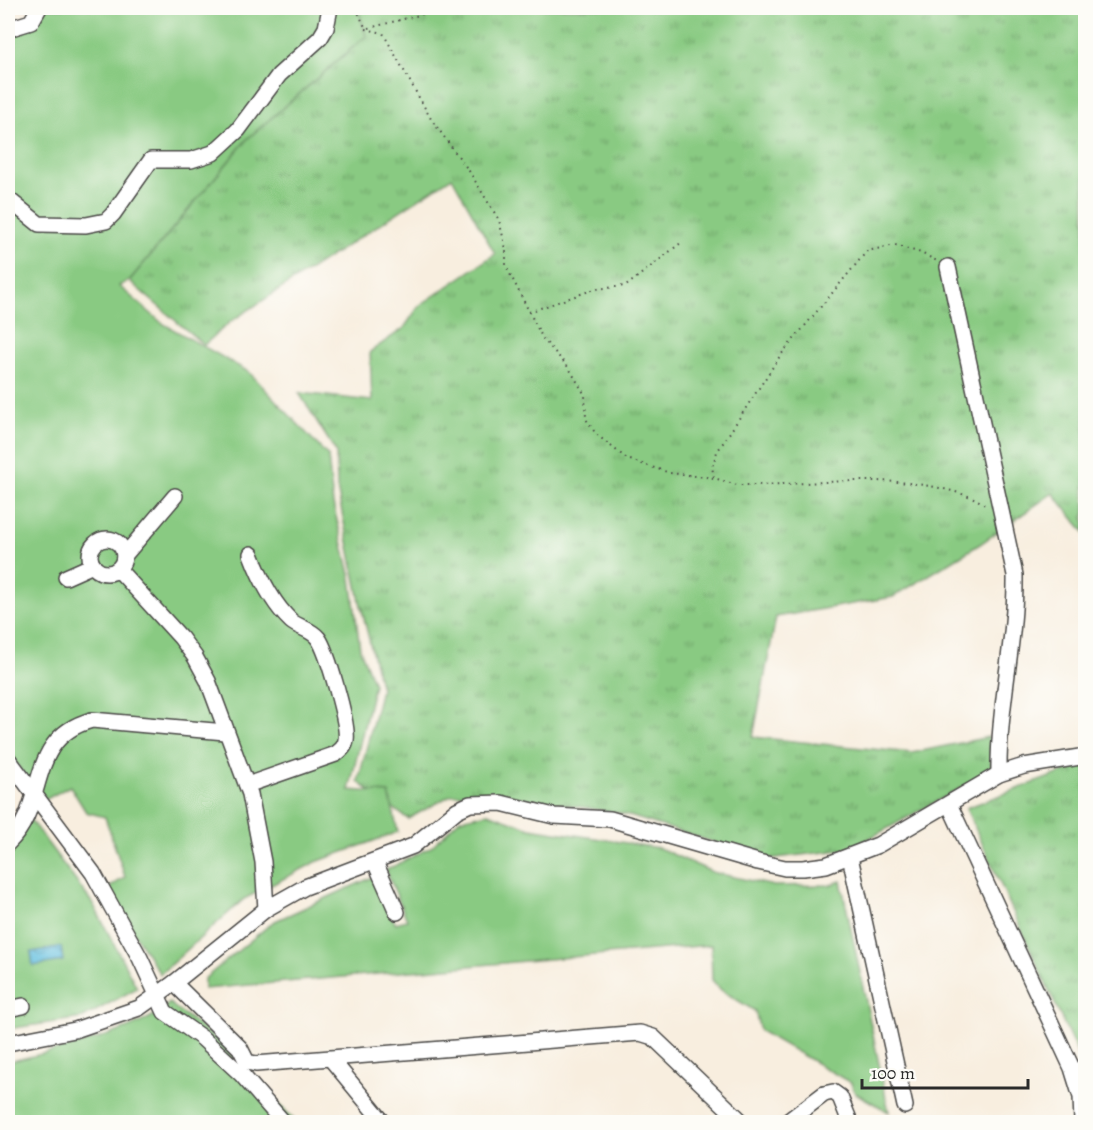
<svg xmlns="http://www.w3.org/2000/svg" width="1093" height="1130" font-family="Alegreya,serif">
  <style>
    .grass { fill: url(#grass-tufts); stroke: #5a7a56; stroke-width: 1.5 }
    .garden { fill: #89ca82; stroke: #5a7a56; stroke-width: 1.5 }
    .water { fill: url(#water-waves); stroke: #467586; stroke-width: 1.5 }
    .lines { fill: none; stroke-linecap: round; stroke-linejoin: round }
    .minor-casing { stroke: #4a4846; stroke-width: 18 }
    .path { stroke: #4a4846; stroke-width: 2; stroke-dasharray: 1.5 4.5; stroke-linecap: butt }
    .minor { stroke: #fff; stroke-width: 15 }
  </style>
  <defs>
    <pattern id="grass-tufts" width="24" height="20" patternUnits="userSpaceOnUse" patternTransform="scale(1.5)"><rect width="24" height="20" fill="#89ca82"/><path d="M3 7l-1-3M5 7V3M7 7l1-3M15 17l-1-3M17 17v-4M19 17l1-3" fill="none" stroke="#70a46b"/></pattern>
    <pattern id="water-waves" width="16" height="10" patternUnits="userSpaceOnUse" patternTransform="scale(1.5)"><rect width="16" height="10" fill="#62bfe0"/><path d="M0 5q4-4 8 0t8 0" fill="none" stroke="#519bb6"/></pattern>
  </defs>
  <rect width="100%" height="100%" fill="#fdfcf7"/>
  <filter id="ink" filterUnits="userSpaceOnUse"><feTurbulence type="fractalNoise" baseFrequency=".0167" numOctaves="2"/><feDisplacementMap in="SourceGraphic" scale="12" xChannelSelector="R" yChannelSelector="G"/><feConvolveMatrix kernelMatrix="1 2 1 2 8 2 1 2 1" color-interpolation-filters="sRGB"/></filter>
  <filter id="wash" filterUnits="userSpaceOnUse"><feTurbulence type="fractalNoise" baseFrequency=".008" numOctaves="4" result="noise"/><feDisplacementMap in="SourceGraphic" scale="24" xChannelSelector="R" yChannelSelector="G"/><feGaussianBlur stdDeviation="1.35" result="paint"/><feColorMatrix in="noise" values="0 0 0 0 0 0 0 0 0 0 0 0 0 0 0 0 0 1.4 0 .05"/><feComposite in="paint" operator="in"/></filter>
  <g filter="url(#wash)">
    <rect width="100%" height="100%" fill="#f8eedf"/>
    <g class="grass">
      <path d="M 358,8 L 1085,8 L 1085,533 L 1053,493 L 980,544 L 893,597 L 776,617 L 753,737 L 912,753 L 989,737 L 992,771 L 850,849 L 768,859 L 620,813 L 489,793 L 451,795 L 408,819 L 358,782 L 381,689 L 361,606 L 337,488 L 336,452 L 299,393 L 372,401 L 370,352 L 404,328 L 419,306 L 495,254 L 452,177 L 230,322 L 204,345 L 129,281 L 247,139 L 366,36 Z"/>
      <path d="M 1085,764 L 1086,764 L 1085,1070 L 966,808 Z"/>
    </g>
    <g class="garden">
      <path d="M 33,8 L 358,8 L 366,36 L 247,139 L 129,281 L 119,286 L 162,323 L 249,372 L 328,456 L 333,504 L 351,578 L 360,649 L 374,684 L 349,790 L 389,793 L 398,832 L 316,862 L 244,899 L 160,974 L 106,890 L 125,877 L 105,817 L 86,812 L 70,786 L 43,801 L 8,753 L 8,34 L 26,29 Z"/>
      <path d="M 488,813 L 530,828 L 659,848 L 712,872 L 774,886 L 829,885 L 841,881 L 889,1112 L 855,1093 L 851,1083 L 760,1031 L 755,1011 L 721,990 L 712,980 L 711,945 L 204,989 L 204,979 L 273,922 L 375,876 L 395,923 L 407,920 L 386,870 L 431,847 L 460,819 Z"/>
      <path d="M 26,814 L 93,904 L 137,988 L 83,1018 L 8,1029 L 8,849 Z"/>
      <path d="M 169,1003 L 223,1044 L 296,1122 L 8,1122 L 8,1062 C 45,1053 147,1031 169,1003 Z"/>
    </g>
    <path class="water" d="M 61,947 L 63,961 L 33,966 L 31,952 Z"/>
  </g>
  <g filter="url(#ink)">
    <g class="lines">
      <defs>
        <g id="minor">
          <path d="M 8,29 L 31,22 L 39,8"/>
          <path d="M 8,199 L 39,224 L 86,225 L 106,221 L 113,214 L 151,160 L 191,160 L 213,153 L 238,130 L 279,75 L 320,38 L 326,28 L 330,8"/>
          <path d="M 948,267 L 1015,575 C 1016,641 998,707 999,774"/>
          <circle cx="107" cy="556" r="17"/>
          <path d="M 124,556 L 175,496"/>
          <path d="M 118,569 L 181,638 L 195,657 L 208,681 L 250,794 L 263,862 L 266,909"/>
          <path d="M 66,577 L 93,565"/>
          <path d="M 8,759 L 93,873 L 140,958 L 165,1012 L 202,1038 L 242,1075 L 283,1122"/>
          <path d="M 247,785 L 336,754 C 341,750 345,747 346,740 C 349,725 327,650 318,638 C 311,629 299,628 291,621 C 272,603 260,578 251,554"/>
          <path d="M 949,804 L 1072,1068 L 1081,1097 L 1082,1122"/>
          <path d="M 8,843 C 49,804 25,738 92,720 L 225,732"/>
          <path d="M 850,857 L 905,1106"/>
          <path d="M 375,862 L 397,912"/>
          <path d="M 174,983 L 240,1048 L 247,1062 L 256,1064 L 640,1033 L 653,1037 L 742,1122"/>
          <path d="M 8,1009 L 23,1006"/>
          <path d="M 8,1043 L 75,1030 L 139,1008 L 174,983 L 266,909 L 305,887 L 413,846 L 457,810 L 470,804 L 501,803 L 554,816 L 610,819 L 758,862 L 785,868 L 803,868 L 826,865 L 878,845 L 999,774 L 1024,766 L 1086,756"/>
          <path d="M 331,1059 L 383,1122"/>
          <path d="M 787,1122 L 824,1094 L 833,1092 L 840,1097 L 850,1122"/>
        </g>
      </defs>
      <use href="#minor" class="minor-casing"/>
      <g class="path">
        <path d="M 356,8 L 366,29"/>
        <path d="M 369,28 L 446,8"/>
        <path d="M 366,29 L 383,33 L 431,119 L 469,171 L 499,220 L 506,249 L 506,266 L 543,339 L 569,368 L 585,395 L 586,419 L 596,434 L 627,459 L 670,473 L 714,478 L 737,485 C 813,486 886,471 959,493 C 970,497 979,498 987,508"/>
        <path d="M 529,312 L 595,289 L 626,286 L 682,242"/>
        <path d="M 714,477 L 712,467 L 717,452 L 780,356 L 867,251 L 895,245 L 921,253 L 937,261"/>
      </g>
      <use href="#minor" class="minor"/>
    </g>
  </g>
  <rect width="1093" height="1130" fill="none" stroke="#fdfcf7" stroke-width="30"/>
  <path d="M862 1079v9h166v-9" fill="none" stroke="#2b2b2b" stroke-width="3"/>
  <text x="871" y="1079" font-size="18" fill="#2b2b2b" stroke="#fdfcf7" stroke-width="4.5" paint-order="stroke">100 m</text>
</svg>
